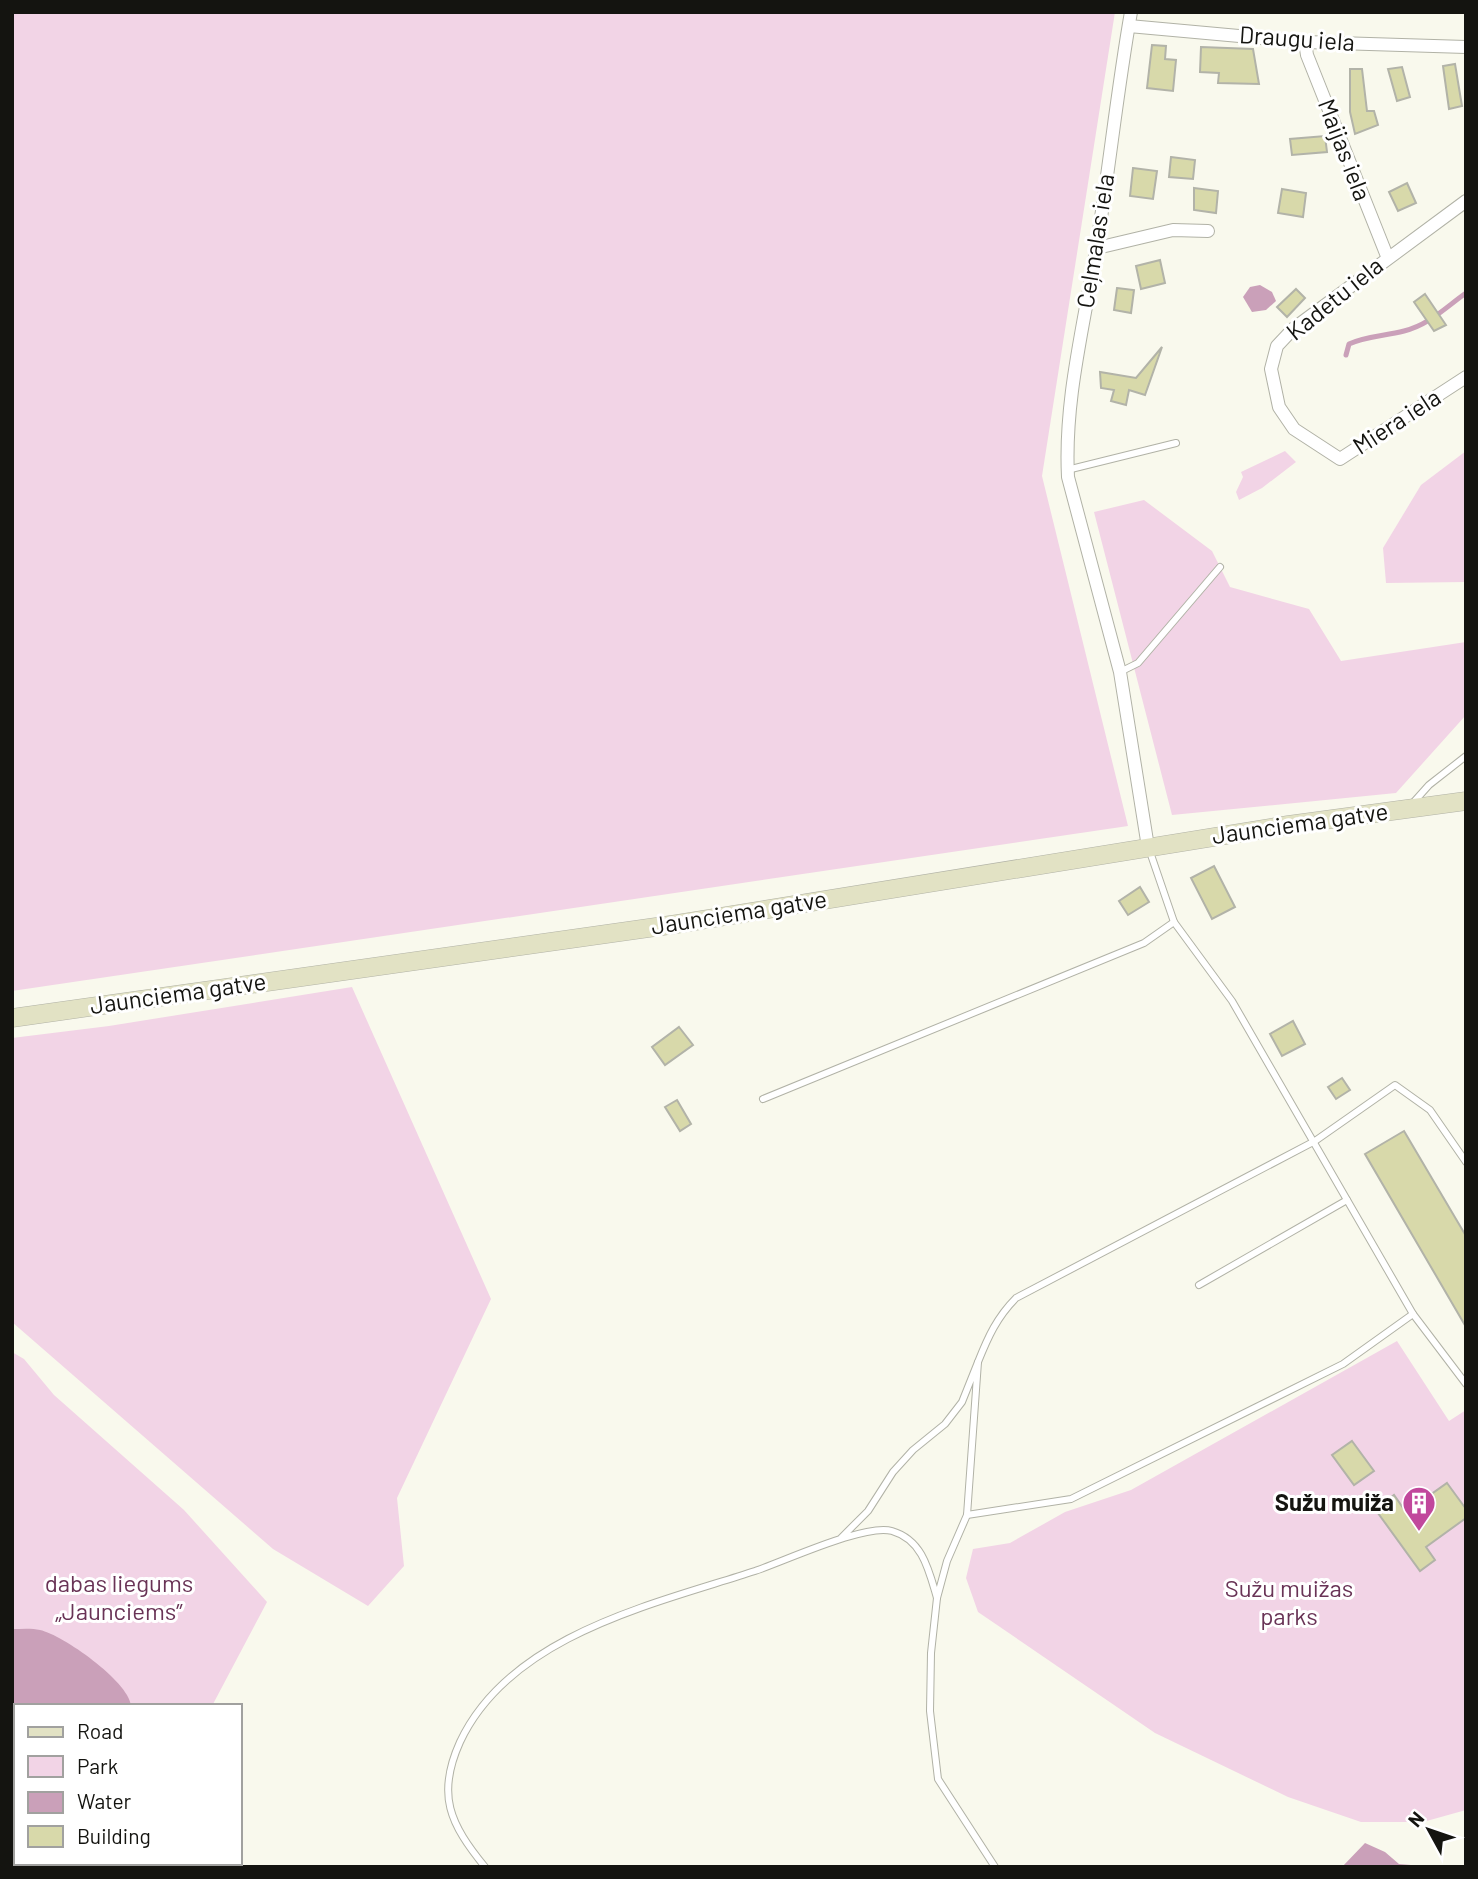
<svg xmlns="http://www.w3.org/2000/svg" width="1478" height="1879" font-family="Barlow,sans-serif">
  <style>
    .green { fill: #f2d4e6 }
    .water { fill: #caa0b9 }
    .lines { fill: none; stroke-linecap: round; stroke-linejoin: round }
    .stream { stroke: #caa0b9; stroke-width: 5 }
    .building { fill: #d8d9aa; stroke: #b2b3a8; stroke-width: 2 }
    .lane-casing { stroke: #b1b2a6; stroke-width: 8 }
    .street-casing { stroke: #b1b2a6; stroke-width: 14 }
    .secondary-casing { stroke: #b1b2a6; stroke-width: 19 }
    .lane { stroke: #fff; stroke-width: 6 }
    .street { stroke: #fff; stroke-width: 12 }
    .secondary { stroke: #e2e2c4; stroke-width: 18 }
    .labels { text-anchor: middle; stroke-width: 6; stroke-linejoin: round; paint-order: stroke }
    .street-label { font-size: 24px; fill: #141410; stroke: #fff }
    .poi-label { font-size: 24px; font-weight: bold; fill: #141410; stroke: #fff; text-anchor: end }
    .park-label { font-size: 24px; fill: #693356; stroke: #fff }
  </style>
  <rect width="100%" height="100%" fill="#f9f9ed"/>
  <g class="green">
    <path d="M 12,12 L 1115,12 L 1042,476 L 1128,826 L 12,991 Z"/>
    <path d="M 1285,451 L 1296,462 L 1262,488 L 1239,500 L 1236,492 L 1243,477 L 1241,472 Z"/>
    <path d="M 1466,451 L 1466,582 L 1386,583 L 1383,548 L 1421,485 Z"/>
    <path d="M 1144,500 L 1212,551 L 1230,587 L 1309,609 L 1341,661 L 1466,642 L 1466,715 L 1396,793 L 1172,815 L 1094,512 Z"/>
    <path d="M 352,987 L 491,1299 L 397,1498 L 404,1566 L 368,1606 L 273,1549 L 12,1322 L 12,1038 L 109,1026 Z"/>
    <path d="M 1397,1341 L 1449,1421 L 1466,1410 L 1466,1810 L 1423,1822 L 1361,1822 L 1288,1797 L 1155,1733 L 978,1612 L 966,1578 L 973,1549 L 1010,1543 L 1065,1512 L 1131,1490 Z"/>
    <path d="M 12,1352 L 24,1359 L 54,1395 L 184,1510 L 267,1602 L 212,1706 L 16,1706 L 16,1863 L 12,1867 Z"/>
  </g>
  <g class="water">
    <path d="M 1260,285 L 1272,292 L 1276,301 L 1266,310 L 1252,312 L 1243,297 L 1250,287 Z"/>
    <path d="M 12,1629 C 21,1629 32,1628 40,1630 C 63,1635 128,1681 131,1705 L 16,1706 L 16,1863 L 187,1863 L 190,1867 L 12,1867 Z"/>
    <path d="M 1365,1843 L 1385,1852 L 1399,1864 L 1435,1867 L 1342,1867 Z"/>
  </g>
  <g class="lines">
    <path class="stream" d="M 1346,355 L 1349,344 C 1366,336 1385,336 1404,331 C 1429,325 1446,307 1466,293"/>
  </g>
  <g class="building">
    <path d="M 1152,45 L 1166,46 L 1165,59 L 1176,60 L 1173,91 L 1147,88 Z"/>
    <path d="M 1201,47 L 1253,49 L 1259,84 L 1218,83 L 1219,73 L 1200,72 Z"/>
    <path d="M 1455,64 L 1462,106 L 1449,109 L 1443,66 Z"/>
    <path d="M 1402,67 L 1410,97 L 1397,101 L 1388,69 Z"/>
    <path d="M 1350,69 L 1362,69 L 1367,111 L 1374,111 L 1378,125 L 1355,134 L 1350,112 Z"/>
    <path d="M 1325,136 L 1327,152 L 1292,155 L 1290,139 Z"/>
    <path d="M 1171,157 L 1195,160 L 1193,179 L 1169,177 Z"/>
    <path d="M 1133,168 L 1157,171 L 1153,199 L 1130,196 Z"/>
    <path d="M 1407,183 L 1416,203 L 1398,211 L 1389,192 Z"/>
    <path d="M 1194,188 L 1218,191 L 1216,213 L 1194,210 Z"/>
    <path d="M 1282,189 L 1306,193 L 1303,217 L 1278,213 Z"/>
    <path d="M 1160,260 L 1165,283 L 1141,289 L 1136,266 Z"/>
    <path d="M 1117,288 L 1134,290 L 1131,313 L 1114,310 Z"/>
    <path d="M 1296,289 L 1305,298 L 1287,317 L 1277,307 Z"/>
    <path d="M 1425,294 L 1446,325 L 1434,331 L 1414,302 Z"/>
    <path d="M 1162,347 L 1145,395 L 1129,390 L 1126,405 L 1111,401 L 1114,390 L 1101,388 L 1100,372 L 1136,378 Z"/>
    <path d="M 1214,866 L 1235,907 L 1212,919 L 1191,878 Z"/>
    <path d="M 1140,887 L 1149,902 L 1128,915 L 1119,901 Z"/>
    <path d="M 1293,1021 L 1305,1044 L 1282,1056 L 1270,1034 Z"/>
    <path d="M 679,1027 L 693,1045 L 665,1065 L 652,1047 Z"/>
    <path d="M 1342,1078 L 1350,1090 L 1336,1099 L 1328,1087 Z"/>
    <path d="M 677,1100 L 691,1124 L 680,1131 L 665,1107 Z"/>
    <path d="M 1404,1131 L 1466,1236 L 1466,1327 L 1365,1154 Z"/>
    <path d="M 1352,1441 L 1374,1471 L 1354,1485 L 1332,1455 Z"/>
    <path d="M 1447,1483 L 1466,1509 L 1466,1518 L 1426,1547 L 1435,1560 L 1420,1571 L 1375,1509 L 1394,1495 L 1406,1512 Z"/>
  </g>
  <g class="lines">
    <defs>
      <g id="lane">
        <path d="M 1067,470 L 1176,443"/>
        <path d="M 1120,672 L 1138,663 L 1220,567"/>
        <path d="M 1412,804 L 1429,785 L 1466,756"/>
        <path d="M 1149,849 L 1174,922 L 1232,1001 L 1413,1314 L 1466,1384"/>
        <path d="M 763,1099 L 1144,943 L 1174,922"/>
        <path d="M 1199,1285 L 1347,1200"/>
        <path d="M 978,1362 C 988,1337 997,1317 1016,1298 L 1315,1141 L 1395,1085 L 1430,1110 L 1466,1162"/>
        <path d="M 967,1515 L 1071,1499 L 1343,1364 L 1413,1314"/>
        <path d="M 937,1598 L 931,1653 L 930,1711 L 938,1779 L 995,1867"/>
        <path d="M 485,1867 C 450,1824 436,1795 460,1742 C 510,1635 654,1604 755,1571 C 785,1561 866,1523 892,1531 C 923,1540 929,1571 937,1598 L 947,1561 L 967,1515 L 978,1362 L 962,1402 L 945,1424 L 913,1450 L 893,1472 L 868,1511 L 840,1539"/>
      </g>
      <g id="street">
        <path d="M 1131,12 C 1117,91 1109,171 1096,250 C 1084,326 1064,400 1068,477 L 1120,672 L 1148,847"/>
        <path d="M 1129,26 L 1305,42 L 1466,47"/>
        <path d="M 1305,42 L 1307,55 L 1387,256"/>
        <path d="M 1466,201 L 1293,329 L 1277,346 L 1271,369 L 1279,407 L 1294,429 L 1340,459 L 1466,377"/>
        <path d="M 1097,248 L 1173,230 L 1208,231"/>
      </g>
      <path id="secondary" d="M 12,1018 L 677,924 L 1288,825 L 1466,801"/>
    </defs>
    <use href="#lane" class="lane-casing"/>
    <use href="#street" class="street-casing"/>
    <use href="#secondary" class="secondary-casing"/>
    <use href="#lane" class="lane"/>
    <use href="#street" class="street"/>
    <use href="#secondary" class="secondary"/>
  </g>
  <defs>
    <symbol id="building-pin" viewBox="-11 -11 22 30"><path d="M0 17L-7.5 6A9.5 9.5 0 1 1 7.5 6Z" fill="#c1489c" stroke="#fff"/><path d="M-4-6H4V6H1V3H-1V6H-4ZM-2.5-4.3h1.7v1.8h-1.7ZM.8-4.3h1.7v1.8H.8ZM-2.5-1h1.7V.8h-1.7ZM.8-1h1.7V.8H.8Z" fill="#fff"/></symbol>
  </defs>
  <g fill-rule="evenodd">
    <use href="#building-pin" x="1400" y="1484" width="38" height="52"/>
  </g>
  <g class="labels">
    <g class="street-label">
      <text transform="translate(1297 39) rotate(4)" y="8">Draugu iela</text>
      <text transform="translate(1344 150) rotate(69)" y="8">Maijas iela</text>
      <text transform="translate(1096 241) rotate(-81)" y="8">Ceļmalas iela</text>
      <text transform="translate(1335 299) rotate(-39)" y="8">Kadetu iela</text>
      <text transform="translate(1397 422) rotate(-33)" y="8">Miera iela</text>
      <text transform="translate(1300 824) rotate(-8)" y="8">Jaunciema gatve</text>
      <text transform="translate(739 913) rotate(-9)" y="8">Jaunciema gatve</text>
      <text transform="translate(178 994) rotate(-8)" y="8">Jaunciema gatve</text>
    </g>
    <g class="poi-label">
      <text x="1394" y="1511">Sužu muiža</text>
    </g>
    <g class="park-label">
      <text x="119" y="1592">dabas liegums<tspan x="119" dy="28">„Jaunciems”</tspan></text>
      <text x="1289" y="1597">Sužu muižas<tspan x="1289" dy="28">parks</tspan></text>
    </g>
  </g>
  <rect width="1478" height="1879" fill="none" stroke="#141410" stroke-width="28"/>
  <rect x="14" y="1704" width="228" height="161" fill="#ffffff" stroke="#a1a19f" stroke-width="2"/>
  <rect x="28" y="1727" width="35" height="10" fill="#e2e2c4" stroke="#a1a19f" stroke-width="2"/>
  <text x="77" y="1739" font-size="21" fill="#141410">Road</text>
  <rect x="28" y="1756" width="35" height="21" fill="#f2d4e6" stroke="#a1a19f" stroke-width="2"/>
  <text x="77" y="1774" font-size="21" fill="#141410">Park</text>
  <rect x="28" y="1792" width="35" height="21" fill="#caa0b9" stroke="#a1a19f" stroke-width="2"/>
  <text x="77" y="1809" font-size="21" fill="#141410">Water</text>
  <rect x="28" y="1826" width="35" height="21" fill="#d8d9aa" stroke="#a1a19f" stroke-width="2"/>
  <text x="77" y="1844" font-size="21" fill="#141410">Building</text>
  <g transform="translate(1429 1830) rotate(310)" stroke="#ffffff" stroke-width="5" paint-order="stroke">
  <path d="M0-5L12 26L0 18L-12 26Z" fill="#141410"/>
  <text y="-10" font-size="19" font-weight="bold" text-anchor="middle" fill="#141410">N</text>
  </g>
</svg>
